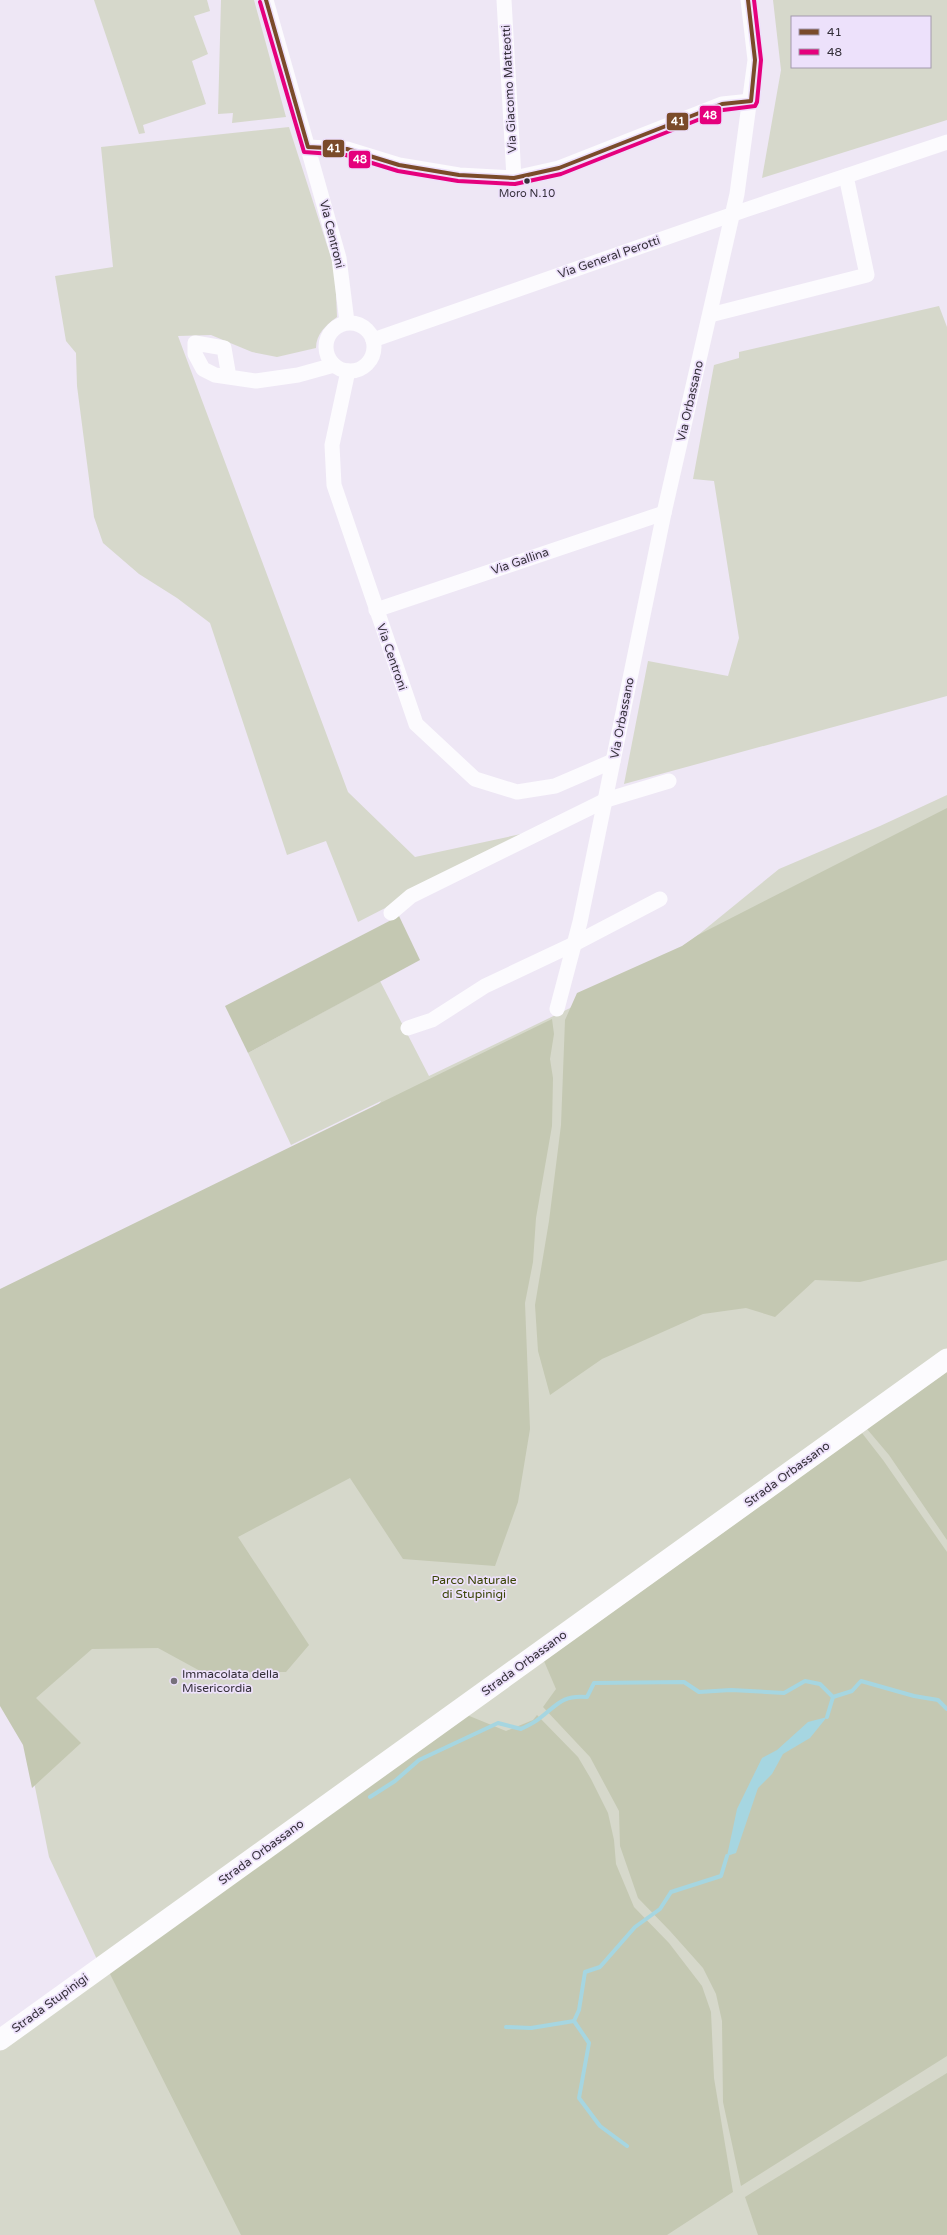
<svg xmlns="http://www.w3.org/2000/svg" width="947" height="2235" font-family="'Varela Round',sans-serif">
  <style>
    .green { fill: #d6d8cb; fill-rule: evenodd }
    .forest { fill: #c4c8b2 }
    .water { fill: #a6d6e1 }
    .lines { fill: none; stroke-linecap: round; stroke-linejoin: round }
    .stream { stroke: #a6d6e1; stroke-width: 4 }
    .street { stroke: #fcfbfe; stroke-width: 15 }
    .secondary { stroke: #fcfbfe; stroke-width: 21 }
    .bus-1-casing { stroke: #ede1fb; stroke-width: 7 }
    .bus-2-casing { stroke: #ede1fb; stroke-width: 7 }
    .bus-1 { stroke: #7a4b2a; stroke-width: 4 }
    .bus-2 { stroke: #e5007d; stroke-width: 4 }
    .bus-dot { fill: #35303a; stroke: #ede1fb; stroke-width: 1.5 }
    .poi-dot { fill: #76707b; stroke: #ede1fb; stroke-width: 1.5 }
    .labels { text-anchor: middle; stroke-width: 3.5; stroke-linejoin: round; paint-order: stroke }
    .bus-label { font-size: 11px; fill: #35303a; stroke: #ede1fb }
    .street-label { font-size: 12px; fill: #35303a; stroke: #ede1fb }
    .park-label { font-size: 12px; fill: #3a4405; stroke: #ede1fb }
    .poi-label { font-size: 12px; fill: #35303a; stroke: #ede1fb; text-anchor: start }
    .line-badge { stroke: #ede1fb; stroke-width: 1.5 }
    .badge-label { font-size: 11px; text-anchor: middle; font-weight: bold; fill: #fff }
  </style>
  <rect width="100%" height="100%" fill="#eee7f5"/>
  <g class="green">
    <path d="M 94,0 L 207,0 L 210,11 L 194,16 L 208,54 L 192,61 L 206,104 L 143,125 L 145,133 L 139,134 Z"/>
    <path d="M 221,0 L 254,0 L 286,117 L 232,123 L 233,113 L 218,114 Z"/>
    <path d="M 773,0 L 947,0 L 947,120 L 762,178 L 781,70 ZM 792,17 L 930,17 L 930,67 L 792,67 Z"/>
    <path d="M 289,127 L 335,270 L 337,317 C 326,325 316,334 316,348 L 277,357 L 252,352 L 211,335 L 178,336 L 348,792 L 415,857 L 535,831 L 358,922 L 326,841 L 287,855 L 210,623 L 177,598 L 139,574 L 103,543 L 94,517 L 77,386 L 76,353 L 66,341 L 55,276 L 113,267 L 101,147 Z"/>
    <path d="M 939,306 L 947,327 L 947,696 L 624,784 L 648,661 L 728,676 L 739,638 L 714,481 L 693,479 L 714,365 L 739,358 L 739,352 Z"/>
    <path d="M 947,795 L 947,2235 L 0,2235 L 0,2042 L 101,1968 L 49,1857 L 27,1747 L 0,1685 L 381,1101 L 291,1145 L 248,1053 L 380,981 L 429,1076 L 651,969 L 698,935 L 779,869 L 880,826 Z"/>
  </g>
  <g class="forest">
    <path d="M 947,808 L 947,1260 L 860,1282 L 815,1280 L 775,1317 L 746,1308 L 703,1314 L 602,1359 L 550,1395 L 538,1351 L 535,1305 L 549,1221 L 561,1125 L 565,1020 L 577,993 L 682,946 L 698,935 Z"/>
    <path d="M 399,916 L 420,960 L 248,1053 L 225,1006 Z"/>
    <path d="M 552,1019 L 554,1034 L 550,1059 L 553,1078 L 552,1126 L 536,1218 L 533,1262 L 525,1303 L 530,1429 L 518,1502 L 495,1566 L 403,1559 L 350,1478 L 238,1537 L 309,1645 L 286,1672 L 202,1672 L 158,1648 L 92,1649 L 36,1698 L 81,1743 L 32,1788 L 23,1745 L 0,1706 L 0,1289 Z"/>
    <path d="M 947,1372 L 947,1540 L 889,1455 L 867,1429 Z"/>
    <path d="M 862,1433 L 883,1460 L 947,1552 L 947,2056 L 741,2186 L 723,2102 L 722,2021 L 716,1994 L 703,1968 L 670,1931 L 638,1898 L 620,1846 L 619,1811 L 590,1757 L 543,1707 L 556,1689 L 544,1661 Z"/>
    <path d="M 467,1715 L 506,1731 L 533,1720 L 537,1715 L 578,1757 L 591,1779 L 608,1813 L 614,1840 L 616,1864 L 634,1907 L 669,1943 L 702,1986 L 711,2012 L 714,2078 L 733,2192 L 667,2235 L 241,2235 L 109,1972 Z"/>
    <path d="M 947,2073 L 947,2235 L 758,2235 L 745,2197 Z"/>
  </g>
  <path class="water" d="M 827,1717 L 810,1738 L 783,1754 L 772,1774 L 758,1788 L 736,1853 L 727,1856 L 737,1809 L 762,1758 L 777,1750 L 808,1722 Z"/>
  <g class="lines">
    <g class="stream">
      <path d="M 827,1717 L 833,1697"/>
      <path d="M 370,1797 L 395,1781 L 419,1760 L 498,1723 L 521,1729 C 527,1726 534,1723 540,1718 C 558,1704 562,1695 587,1697 L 594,1683 L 684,1682 L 699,1692 L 731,1690 L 784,1693 L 805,1681 L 820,1684 L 833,1697 L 852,1691 L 861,1681 L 914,1696 L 938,1700 L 947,1709"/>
      <path d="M 574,2021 L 589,2043 L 579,2098 L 600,2126 L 627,2146"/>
      <path d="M 506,2027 L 531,2028 L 574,2021 L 579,2010 L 585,1972 L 600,1967 L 635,1927 L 660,1909 L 671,1892 L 721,1876 L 727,1856"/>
    </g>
    <g class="street">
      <path d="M 266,0 L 339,258 L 347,322"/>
      <path d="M 504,0 L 514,178"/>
      <path d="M 308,147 L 347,149 L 399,165 L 459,175 L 514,178 L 559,168 L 722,104 L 751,101"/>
      <path d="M 710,315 L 867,275 L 846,176"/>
      <circle cx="350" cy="347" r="24"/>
      <path d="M 373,340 L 745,210 L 947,142"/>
      <path d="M 348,371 L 332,445 L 334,485 L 416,724 L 475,779 L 517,792 L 555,786 L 613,761"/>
      <path d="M 229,377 L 224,348 L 195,343 L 195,354 L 203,369 L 215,375 L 256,381 L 298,375 L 334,365"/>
      <path d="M 376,610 L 664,513"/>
      <path d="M 391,913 L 411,896 L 606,800 L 669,781"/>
      <path d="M 557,1009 L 580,922 L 664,513 L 737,194 L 755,60 L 748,0"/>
      <path d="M 408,1028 L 432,1020 L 485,986 L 574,944 L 660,899"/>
    </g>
    <path class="secondary" d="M 0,2040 L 947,1359"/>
    <defs>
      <path id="bus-1" d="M 266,0 L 308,147 L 347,149 L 399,165 L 459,175 L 514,178 L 559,168 L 722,104 L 751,101 L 755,60 L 748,0"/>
      <path id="bus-2" d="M 260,2 L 304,152 L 346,155 L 398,171 L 458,181 L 515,184 L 561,174 L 723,110 L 755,106 L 757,102 L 761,60 L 754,0"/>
    </defs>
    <use href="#bus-1" class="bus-1-casing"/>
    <use href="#bus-2" class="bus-2-casing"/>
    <use href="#bus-1" class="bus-1"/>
    <use href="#bus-2" class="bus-2"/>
  </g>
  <circle class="bus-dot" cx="527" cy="181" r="3.5"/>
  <circle class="poi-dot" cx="174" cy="1681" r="4"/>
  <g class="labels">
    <g class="bus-label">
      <text x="527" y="197">Moro N.10</text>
    </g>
    <g class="street-label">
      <text transform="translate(509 89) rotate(-93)" y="4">Via Giacomo Matteotti</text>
      <text transform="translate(332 234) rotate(76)" y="4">Via Centroni</text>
      <text transform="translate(609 257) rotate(-19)" y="4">Via General Perotti</text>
      <text transform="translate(690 401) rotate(-77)" y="4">Via Orbassano</text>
      <text transform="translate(520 561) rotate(-19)" y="4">Via Gallina</text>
      <text transform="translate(392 657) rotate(71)" y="4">Via Centroni</text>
      <text transform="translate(622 718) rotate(-79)" y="4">Via Orbassano</text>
      <text transform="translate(787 1474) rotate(-36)" y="4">Strada Orbassano</text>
      <text transform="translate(524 1663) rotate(-36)" y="4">Strada Orbassano</text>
      <text transform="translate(261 1852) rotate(-36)" y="4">Strada Orbassano</text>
      <text transform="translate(50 2003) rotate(-36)" y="4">Strada Stupinigi</text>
    </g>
    <g class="park-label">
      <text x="474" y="1584">Parco Naturale<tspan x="474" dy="14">di Stupinigi</tspan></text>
    </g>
    <g class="poi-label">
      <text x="182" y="1678">Immacolata della<tspan x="182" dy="14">Misericordia</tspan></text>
    </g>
  </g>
  <g class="line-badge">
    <rect x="699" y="105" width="23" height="20" rx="4" fill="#e5007d"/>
    <rect x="666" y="112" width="23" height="19" rx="4" fill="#7a4b2a"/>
    <rect x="322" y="139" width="23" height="19" rx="4" fill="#7a4b2a"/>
    <rect x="348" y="150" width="23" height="19" rx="4" fill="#e5007d"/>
  </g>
  <g class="badge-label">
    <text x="710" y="119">48</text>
    <text x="678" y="125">41</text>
    <text x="334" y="152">41</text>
    <text x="360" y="163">48</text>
  </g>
  <rect x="791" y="16" width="140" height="52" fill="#ede1fb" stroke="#a39aae"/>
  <rect x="799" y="29" width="20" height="6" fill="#7a4b2a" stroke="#a39aae"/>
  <text x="827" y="36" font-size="12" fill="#35303a">41</text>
  <rect x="799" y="49" width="20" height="6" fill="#e5007d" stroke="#a39aae"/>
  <text x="827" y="56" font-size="12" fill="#35303a">48</text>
</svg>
